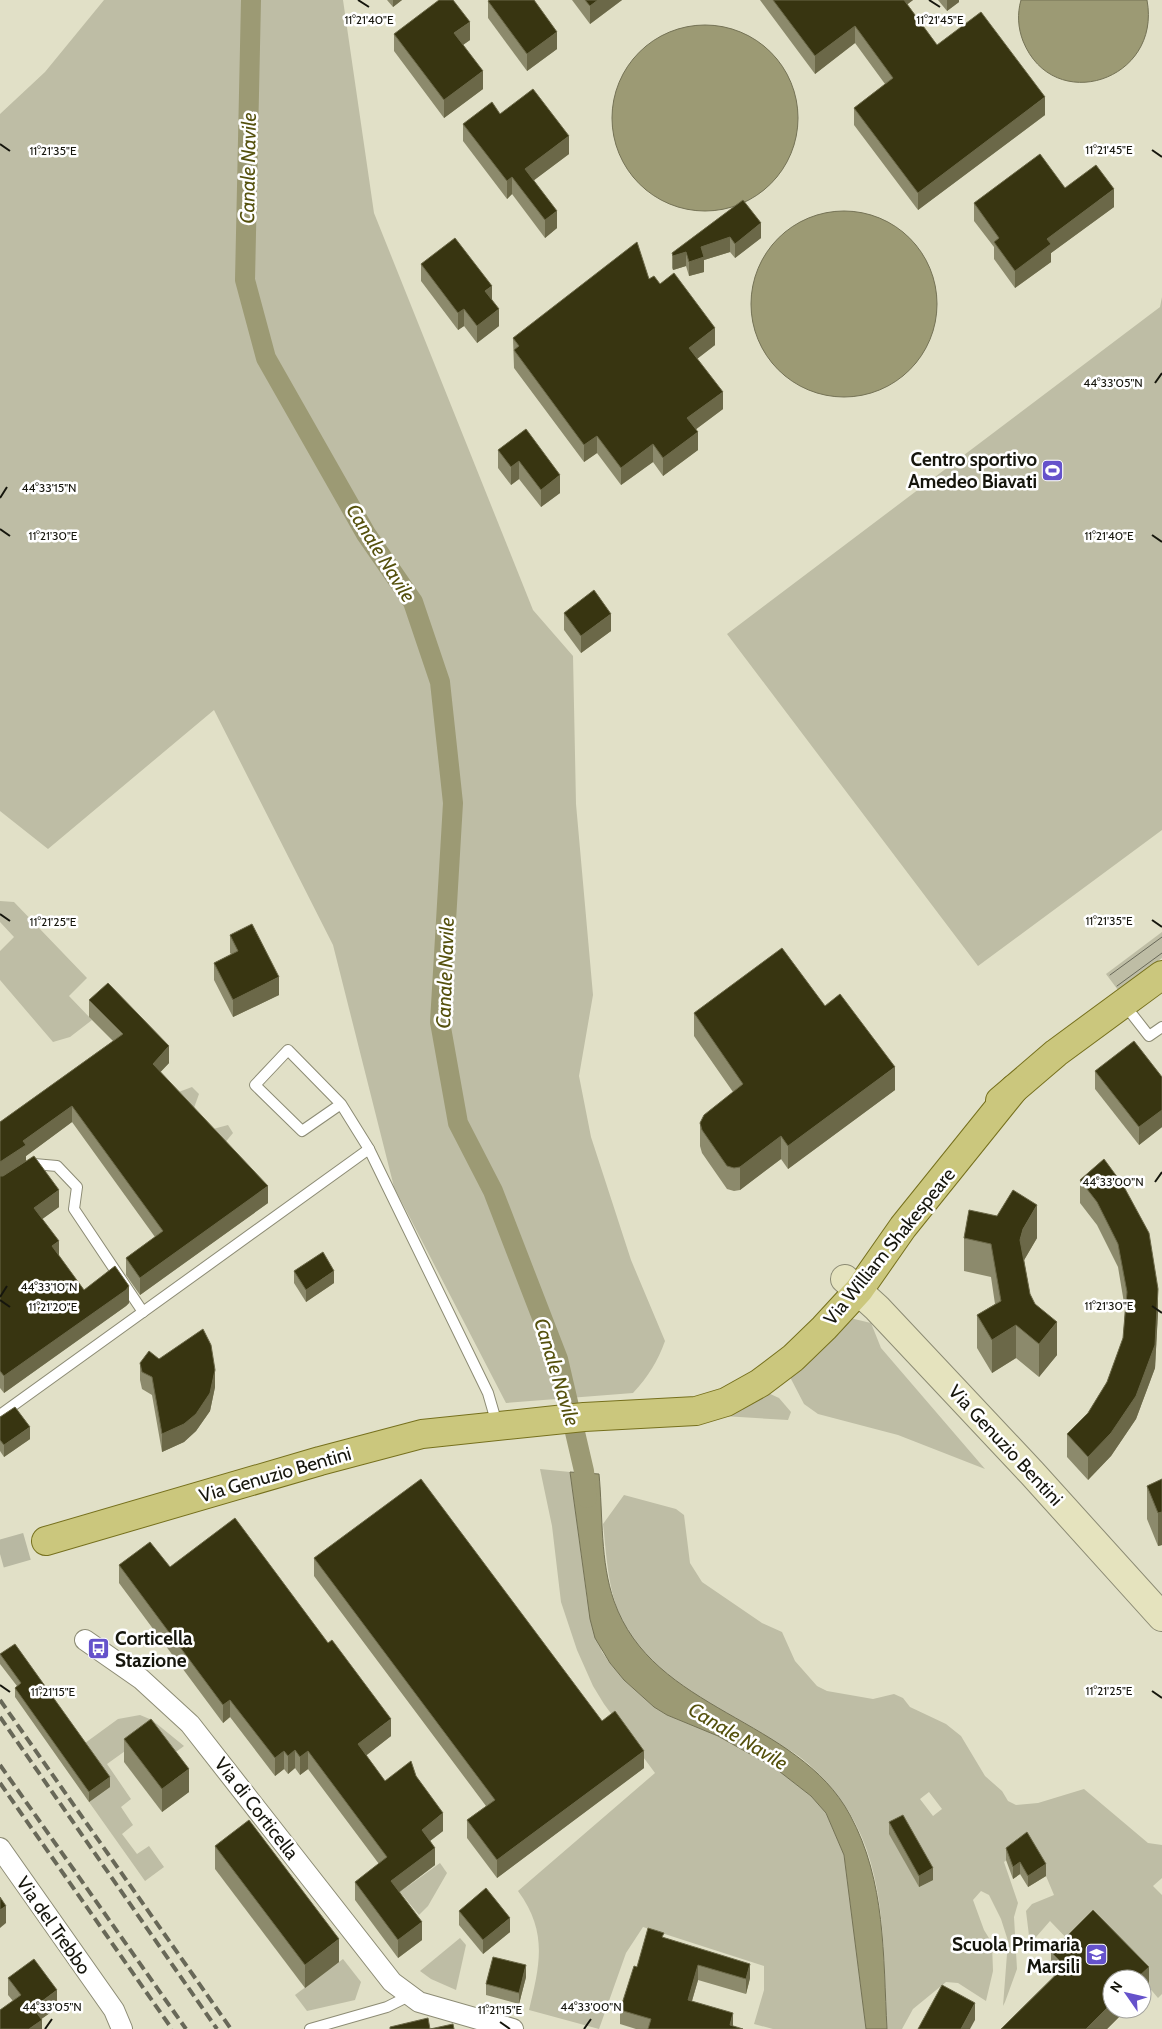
<svg xmlns="http://www.w3.org/2000/svg" width="1162" height="2029" font-family="Cabin,sans-serif">
  <style>
    .green { fill: #bebda5; fill-rule: evenodd }
    .water { fill: #9c9a74; stroke: #747255 }
    .lines { fill: none; stroke-linecap: round; stroke-linejoin: round }
    .canal { stroke: #9c9a74; stroke-width: 20 }
    .primary-tunnel { stroke: #b8b8a2; stroke-width: 28; stroke-dasharray: 28 14; stroke-linecap: butt }
    .lane-casing { stroke: #8c8b74; stroke-width: 12 }
    .street-casing { stroke: #8c8b74; stroke-width: 22 }
    .secondary-casing { stroke: #8c8b74; stroke-width: 30 }
    .primary-casing { stroke: #76701d; stroke-width: 30 }
    .lane { stroke: #fff; stroke-width: 10 }
    .street { stroke: #fff; stroke-width: 20 }
    .secondary { stroke: #e5e3be; stroke-width: 28 }
    .primary { stroke: #cbc77d; stroke-width: 28 }
    .tram { stroke: #686858; stroke-width: 1 }
    .rail { stroke: #686858; stroke-width: 4; stroke-dasharray: 10 5; stroke-linecap: butt }
    .wall { fill: #8c8a6c }
    .shaded-wall { fill: #6b6848 }
    .building { fill: #383511; stroke: #6b6848 }
    .ticks { fill: none; stroke: #16160d; stroke-width: 2 }
    .labels { text-anchor: middle; stroke-width: 5; stroke-linejoin: round; paint-order: stroke }
    .poi-label { font-size: 19px; font-weight: bold; fill: #16160d; stroke: #fff; text-anchor: end }
    .street-label { font-size: 19px; fill: #16160d; stroke: #fff }
    .water-label { font-size: 20px; font-style: italic; fill: #55510d; stroke: #fff }
    .ticks-label { font-size: 12px; text-anchor: middle; fill: #16160d; stroke: #fff; stroke-width: 5; stroke-linejoin: round; paint-order: stroke }
  </style>
  <rect width="100%" height="100%" fill="#e1e0c7"/>
  <g class="green">
    <path d="M 104,0 L 343,0 L 374,213 L 533,610 L 573,656 L 576,804 L 593,995 L 579,1076 L 591,1137 L 631,1260 L 665,1341 C 658,1361 648,1377 633,1393 L 506,1403 L 394,1187 L 333,945 L 214,710 L 48,849 L 0,811 L 0,114 L 45,72 Z"/>
    <path d="M 1162,297 L 1162,830 L 978,966 L 727,634 L 1160,307 Z"/>
    <path d="M 0,901 L 14,902 L 87,978 L 69,996 L 92,1020 L 70,1037 L 53,1042 L 0,980 L 0,951 L 14,937 L 0,922 Z"/>
    <path d="M 1162,932 L 1162,958 L 1118,990 L 1106,974 Z"/>
    <path d="M 192,1087 L 199,1094 L 190,1119 L 168,1096 Z"/>
    <path d="M 228,1125 L 233,1133 L 219,1150 L 202,1132 Z"/>
    <path d="M 850,1318 L 871,1323 L 881,1348 L 985,1469 L 898,1435 L 818,1414 L 804,1404 L 790,1377 L 826,1346 Z"/>
    <path d="M 766,1392 L 779,1398 L 791,1412 L 788,1420 L 723,1416 Z"/>
    <path d="M 540,1469 L 570,1472 L 587,1599 L 602,1652 L 610,1663 L 624,1680 L 654,1707 L 667,1715 L 718,1736 L 775,1768 L 811,1796 L 826,1813 L 844,1855 L 866,2029 L 773,2029 L 754,2024 L 764,1990 L 764,1966 L 643,1927 L 626,1953 L 599,2029 L 529,2010 C 540,1964 548,1932 518,1891 L 655,1773 L 604,1704 L 593,1686 L 577,1650 L 561,1602 L 552,1526 Z"/>
    <path d="M 624,1495 L 676,1509 L 684,1515 L 690,1563 L 702,1582 L 762,1623 L 782,1632 L 795,1661 L 817,1686 L 827,1691 L 873,1699 L 894,1694 L 903,1698 L 910,1707 L 946,1724 L 961,1736 L 985,1776 L 1002,1791 L 1008,1801 L 1016,1805 L 1038,1803 L 1084,1789 L 1148,1843 L 1162,1845 L 1162,1878 L 1153,1886 L 1162,1895 L 1162,1994 L 1158,1998 L 1142,1979 L 1076,1948 L 1050,1921 L 1030,1944 L 1026,1911 L 1032,1904 L 1054,1895 L 1046,1876 L 1027,1844 L 1004,1862 L 1018,1903 L 1014,1917 L 1017,1969 L 1005,2002 L 1003,2006 L 1008,1941 L 1001,1919 L 989,1895 L 981,1891 L 973,1900 L 984,1930 L 992,1943 L 993,1971 L 986,2001 L 958,1983 L 946,1982 L 913,2009 L 902,2029 L 887,2029 C 883,1957 888,1876 849,1812 C 836,1792 820,1773 801,1758 C 790,1749 775,1743 762,1736 C 715,1708 655,1679 627,1630 C 608,1597 607,1560 603,1524 ZM 929,1792 L 942,1809 L 933,1816 L 920,1799 Z"/>
    <path d="M 140,1715 L 152,1720 L 184,1746 L 165,1760 L 146,1736 L 107,1764 L 131,1799 L 121,1807 L 133,1825 L 122,1834 L 137,1854 L 149,1846 L 164,1867 L 145,1881 L 89,1802 L 81,1746 L 118,1719 Z"/>
    <path d="M 440,1863 L 447,1873 L 428,1906 L 419,1915 L 400,1892 Z"/>
    <path d="M 460,1938 L 466,1945 L 456,1990 L 431,1979 L 420,1971 Z"/>
    <path d="M 343,1959 L 361,1982 L 355,2000 L 307,2011 L 295,1995 Z"/>
  </g>
  <g class="water">
    <path d="M 1021,0 L 1147,0 C 1162,81 1053,116 1023,41 C 1018,28 1017,14 1021,0 Z"/>
    <circle cx="705" cy="118" r="93"/>
    <circle cx="844" cy="304" r="93"/>
    <path d="M 570,1472 L 599,1474 C 603,1516 600,1561 614,1601 C 653,1712 797,1717 850,1815 C 886,1881 883,1956 887,2029 L 866,2029 L 844,1855 L 826,1813 L 811,1796 L 775,1768 L 718,1736 L 667,1715 L 654,1707 L 624,1680 L 610,1663 L 595,1638 L 590,1619 Z"/>
  </g>
  <g class="lines">
    <path class="canal" d="M 251,0 L 245,280 L 266,358 L 366,534 L 413,602 L 440,682 L 453,803 L 440,1022 L 458,1123 L 493,1191 L 558,1359 L 584,1471 L 587,1498"/>
    <path class="primary-tunnel" d="M 0,1554 L 46,1541"/>
    <defs>
      <g id="lane">
        <path d="M 1124,1004 L 1149,1036 L 1162,1027"/>
        <path d="M 341,1104 L 302,1131 L 255,1085 L 288,1050 L 341,1104 L 369,1149"/>
        <path d="M 29,1167 L 34,1164 L 57,1166 L 77,1187 L 74,1209 L 143,1312"/>
        <path d="M 0,1415 L 369,1149 L 488,1393 L 497,1424"/>
        <path d="M 310,2029 L 387,2007 L 409,1996"/>
      </g>
      <g id="street">
        <path d="M 85,1640 L 141,1679 L 190,1724 L 392,1982 L 419,2002 L 513,2029"/>
        <path d="M 0,1848 L 114,2010 L 122,2029"/>
      </g>
      <path id="secondary" d="M 845,1279 L 877,1308 L 1032,1473 L 1162,1617"/>
      <g id="primary">
        <path d="M 1000,1101 L 1056,1053 L 1162,975"/>
        <path d="M 46,1541 L 320,1461 L 422,1434 L 584,1417 L 696,1411 L 726,1402 L 760,1383 L 793,1358 L 824,1328 L 859,1290 L 903,1227 L 1014,1089"/>
      </g>
    </defs>
    <use href="#lane" class="lane-casing"/>
    <use href="#street" class="street-casing"/>
    <use href="#secondary" class="secondary-casing"/>
    <use href="#primary" class="primary-casing"/>
    <use href="#lane" class="lane"/>
    <use href="#street" class="street"/>
    <use href="#secondary" class="secondary"/>
    <use href="#primary" class="primary"/>
    <g class="tram">
      <path d="M 1110,975 L 1162,937"/>
      <path d="M 1117,986 L 1162,953"/>
    </g>
    <g class="rail">
      <path d="M 0,1700 L 231,2029"/>
      <path d="M 0,1717 L 217,2029"/>
      <path d="M 0,1765 L 186,2029"/>
      <path d="M 0,1783 L 172,2029"/>
    </g>
  </g>
  <g class="wall">
    <path d="M 387,0 L 402,0 L 393,7 Z"/>
    <path d="M 489,0 L 534,0 L 557,49 L 527,71 L 488,18 L 488,1 Z"/>
    <path d="M 572,0 L 622,0 L 590,24 Z"/>
    <path d="M 760,0 L 913,0 L 907,4 L 937,45 L 1045,115 L 918,210 L 854,125 L 854,108 L 885,84 L 855,43 L 815,74 Z"/>
    <path d="M 938,0 L 959,0 L 959,2 L 947,11 Z"/>
    <path d="M 394,34 L 470,40 L 463,45 L 483,89 L 444,118 L 394,51 Z"/>
    <path d="M 500,114 L 569,154 L 534,180 L 557,228 L 545,238 L 512,194 L 507,199 L 463,141 L 463,124 Z"/>
    <path d="M 1065,188 L 1114,207 L 1051,253 L 1051,262 L 1015,288 L 994,259 L 994,247 L 974,221 L 974,203 Z"/>
    <path d="M 743,200 L 761,238 L 735,258 L 730,252 L 704,260 L 704,272 L 689,276 L 686,266 L 673,270 L 672,268 L 672,253 Z"/>
    <path d="M 421,264 L 492,299 L 499,326 L 477,343 L 464,326 L 458,330 L 421,281 Z"/>
    <path d="M 649,279 L 660,284 L 715,345 L 697,359 L 723,409 L 696,429 L 698,450 L 663,476 L 653,462 L 621,485 L 597,453 L 584,462 L 514,368 L 513,338 Z"/>
    <path d="M 526,429 L 560,493 L 541,507 L 519,479 L 511,485 L 498,468 L 498,450 Z"/>
    <path d="M 564,613 L 611,631 L 581,653 L 564,630 Z"/>
    <path d="M 230,935 L 279,995 L 233,1017 L 214,980 L 214,963 L 231,954 L 230,953 Z"/>
    <path d="M 89,1000 L 169,1063 L 160,1072 L 268,1203 L 140,1295 L 126,1275 L 126,1258 L 155,1237 L 72,1122 L 26,1156 L 26,1161 L 59,1207 L 42,1219 L 59,1256 L 84,1290 L 129,1303 L 126,1306 L 4,1393 L 0,1388 L 0,1122 L 113,1041 L 89,1017 Z"/>
    <path d="M 825,1006 L 895,1090 L 788,1169 L 781,1159 L 740,1190 L 734,1191 L 727,1189 L 702,1153 L 700,1146 L 700,1123 L 733,1092 L 694,1036 L 694,1013 Z"/>
    <path d="M 1095,1071 L 1162,1077 L 1162,1127 L 1139,1145 L 1095,1089 Z"/>
    <path d="M 1104,1159 L 1158,1312 L 1155,1368 L 1136,1419 L 1111,1456 L 1088,1480 L 1067,1457 L 1067,1434 L 1088,1413 L 1107,1382 L 1123,1338 L 1125,1309 L 1118,1267 L 1097,1225 L 1080,1203 L 1080,1180 Z"/>
    <path d="M 964,1238 L 1037,1238 L 1024,1260 L 1030,1294 L 1057,1355 L 1039,1377 L 1016,1358 L 992,1373 L 977,1348 L 977,1315 L 995,1304 L 991,1277 L 964,1271 Z"/>
    <path d="M 294,1271 L 334,1283 L 306,1302 L 294,1283 Z"/>
    <path d="M 159,1359 L 215,1387 L 210,1411 L 196,1431 L 184,1442 L 162,1452 L 152,1395 L 142,1389 L 140,1380 L 140,1363 Z"/>
    <path d="M 0,1417 L 30,1439 L 4,1457 L 0,1451 Z"/>
    <path d="M 1162,1479 L 1162,1545 L 1158,1546 L 1147,1519 L 1147,1486 Z"/>
    <path d="M 314,1558 L 602,1721 L 644,1768 L 497,1878 L 467,1838 L 467,1820 L 486,1806 L 314,1576 Z"/>
    <path d="M 119,1565 L 170,1567 L 391,1736 L 366,1755 L 385,1781 L 416,1776 L 443,1831 L 430,1841 L 435,1865 L 400,1892 L 422,1940 L 398,1958 L 355,1900 L 355,1882 L 379,1864 L 308,1769 L 300,1775 L 295,1768 L 288,1774 L 284,1769 L 275,1776 L 230,1717 L 223,1723 L 119,1583 Z"/>
    <path d="M 0,1654 L 110,1787 L 89,1802 L 15,1697 L 15,1688 L 17,1686 L 0,1664 Z"/>
    <path d="M 124,1739 L 189,1792 L 162,1812 L 124,1762 Z"/>
    <path d="M 889,1822 L 933,1880 L 919,1887 L 889,1834 Z"/>
    <path d="M 215,1846 L 339,1962 L 305,1988 L 215,1869 Z"/>
    <path d="M 1006,1848 L 1046,1876 L 1028,1887 L 1020,1874 L 1013,1879 L 1006,1860 Z"/>
    <path d="M 1093,1910 L 1149,1967 L 1149,1988 L 1142,1994 L 1142,1979 L 1112,1979 L 1112,2009 L 1127,2009 L 1107,2029 L 1001,2029 L 1054,1976 L 1051,1973 L 1051,1952 Z"/>
    <path d="M 459,1911 L 510,1932 L 483,1954 L 459,1925 Z"/>
    <path d="M 664,1938 L 750,1978 L 746,1994 L 698,1980 L 692,2001 L 733,2026 L 743,2029 L 636,2029 L 620,2024 L 620,2010 L 637,1967 Z"/>
    <path d="M 526,1977 L 519,2004 L 486,1995 L 486,1984 Z"/>
    <path d="M 8,1978 L 57,2008 L 41,2019 L 42,2029 L 13,2001 L 8,1995 Z"/>
  </g>
  <g class="shaded-wall">
    <path d="M 393,0 L 402,0 L 393,7 Z"/>
    <path d="M 598,0 L 622,0 L 590,24 L 590,6 Z"/>
    <path d="M 899,0 L 913,0 L 899,11 Z"/>
    <path d="M 947,0 L 959,0 L 959,2 L 947,11 Z"/>
    <path d="M 470,22 L 470,40 L 454,51 L 454,33 Z"/>
    <path d="M 855,26 L 855,43 L 815,74 L 815,56 Z"/>
    <path d="M 557,32 L 557,49 L 527,71 L 527,54 Z"/>
    <path d="M 483,71 L 483,89 L 444,118 L 444,100 Z"/>
    <path d="M 1045,97 L 1045,115 L 918,210 L 918,193 Z"/>
    <path d="M 569,136 L 569,154 L 525,187 L 525,169 Z"/>
    <path d="M 512,177 L 512,194 L 507,199 L 507,181 Z"/>
    <path d="M 1114,189 L 1114,207 L 1051,253 L 1051,262 L 1015,288 L 1015,271 L 1047,239 Z"/>
    <path d="M 557,211 L 557,228 L 545,238 L 545,220 Z"/>
    <path d="M 761,223 L 761,238 L 735,258 L 735,244 Z"/>
    <path d="M 730,237 L 730,252 L 704,260 L 704,272 L 689,276 L 689,262 L 701,247 Z"/>
    <path d="M 686,252 L 686,266 L 673,270 L 673,256 Z"/>
    <path d="M 492,286 L 492,304 L 485,291 Z"/>
    <path d="M 464,309 L 464,326 L 458,330 L 458,313 Z"/>
    <path d="M 499,309 L 499,326 L 477,343 L 477,326 Z"/>
    <path d="M 715,328 L 715,345 L 689,365 L 689,348 Z"/>
    <path d="M 723,392 L 723,409 L 687,436 L 687,418 Z"/>
    <path d="M 698,432 L 698,450 L 663,476 L 663,458 Z"/>
    <path d="M 597,436 L 597,453 L 584,462 L 584,445 Z"/>
    <path d="M 653,444 L 653,462 L 621,485 L 621,468 Z"/>
    <path d="M 519,461 L 519,479 L 511,485 L 511,467 Z"/>
    <path d="M 560,475 L 560,493 L 541,507 L 541,490 Z"/>
    <path d="M 611,614 L 611,631 L 581,653 L 581,636 Z"/>
    <path d="M 279,977 L 279,995 L 233,1017 L 233,1000 Z"/>
    <path d="M 169,1046 L 169,1063 L 153,1080 L 153,1064 Z"/>
    <path d="M 895,1067 L 895,1090 L 788,1169 L 788,1146 Z"/>
    <path d="M 72,1106 L 72,1122 L 26,1156 L 26,1161 L 0,1179 L 0,1162 L 23,1141 Z"/>
    <path d="M 1162,1110 L 1162,1127 L 1139,1145 L 1139,1127 Z"/>
    <path d="M 781,1136 L 781,1159 L 740,1190 L 740,1167 Z"/>
    <path d="M 268,1186 L 268,1203 L 140,1295 L 140,1278 Z"/>
    <path d="M 59,1190 L 59,1207 L 34,1225 L 34,1208 Z"/>
    <path d="M 1037,1205 L 1037,1238 L 1023,1262 L 1020,1240 L 1023,1229 Z"/>
    <path d="M 59,1241 L 59,1258 L 52,1246 Z"/>
    <path d="M 334,1271 L 334,1283 L 306,1302 L 306,1290 Z"/>
    <path d="M 129,1286 L 129,1303 L 126,1306 L 4,1393 L 4,1376 Z"/>
    <path d="M 1158,1289 L 1158,1312 L 1155,1368 L 1136,1419 L 1111,1456 L 1088,1480 L 1088,1457 Z"/>
    <path d="M 1057,1322 L 1057,1355 L 1039,1377 L 1039,1344 Z"/>
    <path d="M 1016,1325 L 1016,1358 L 992,1373 L 992,1340 Z"/>
    <path d="M 215,1370 L 215,1387 L 210,1411 L 196,1431 L 184,1442 L 162,1452 L 162,1434 Z"/>
    <path d="M 30,1427 L 30,1439 L 4,1457 L 4,1445 Z"/>
    <path d="M 1162,1512 L 1162,1545 L 1158,1546 L 1158,1513 Z"/>
    <path d="M 230,1700 L 230,1717 L 223,1723 L 223,1705 Z"/>
    <path d="M 391,1719 L 391,1736 L 358,1762 L 358,1744 Z"/>
    <path d="M 295,1750 L 295,1768 L 288,1774 L 288,1756 Z"/>
    <path d="M 284,1751 L 284,1769 L 275,1776 L 275,1758 Z"/>
    <path d="M 308,1751 L 308,1769 L 300,1775 L 300,1757 Z"/>
    <path d="M 644,1751 L 644,1768 L 497,1878 L 497,1860 Z"/>
    <path d="M 189,1769 L 189,1792 L 162,1812 L 162,1789 Z"/>
    <path d="M 110,1777 L 110,1787 L 89,1802 L 89,1792 Z"/>
    <path d="M 443,1813 L 443,1831 L 422,1847 L 422,1830 Z"/>
    <path d="M 435,1848 L 435,1865 L 391,1898 L 391,1881 Z"/>
    <path d="M 1020,1862 L 1020,1874 L 1013,1879 L 1013,1867 Z"/>
    <path d="M 1046,1864 L 1046,1876 L 1028,1887 L 1028,1876 Z"/>
    <path d="M 933,1868 L 933,1880 L 919,1887 L 919,1876 Z"/>
    <path d="M 6,1906 L 6,1923 L 0,1928 L 0,1910 Z"/>
    <path d="M 510,1918 L 510,1932 L 483,1954 L 483,1940 Z"/>
    <path d="M 422,1922 L 422,1940 L 398,1958 L 398,1940 Z"/>
    <path d="M 339,1939 L 339,1962 L 305,1988 L 305,1965 Z"/>
    <path d="M 750,1964 L 750,1978 L 746,1994 L 746,1979 Z"/>
    <path d="M 526,1965 L 526,1977 L 519,2004 L 519,1993 Z"/>
    <path d="M 698,1965 L 698,1980 L 688,2014 L 688,2000 Z"/>
    <path d="M 1149,1967 L 1149,1988 L 1142,1994 L 1142,1979 L 1136,1979 Z"/>
    <path d="M 57,1990 L 57,2008 L 33,2025 L 33,2008 Z"/>
    <path d="M 975,2003 L 975,2020 L 970,2029 L 961,2029 Z"/>
    <path d="M 1112,2003 L 1112,2009 L 1127,2009 L 1107,2029 L 1086,2029 Z"/>
    <path d="M 733,2013 L 733,2028 L 730,2025 Z"/>
    <path d="M 42,2020 L 42,2029 L 29,2029 Z"/>
  </g>
  <g class="building">
    <path d="M 439,0 L 453,0 L 470,22 L 454,33 L 483,71 L 444,100 L 394,34 Z"/>
    <path d="M 490,0 L 534,0 L 557,32 L 527,54 L 488,1 Z"/>
    <path d="M 585,0 L 598,0 L 590,6 Z"/>
    <path d="M 773,0 L 904,0 L 937,45 L 981,12 L 1045,97 L 918,193 L 854,108 L 893,78 L 855,26 L 815,56 Z"/>
    <path d="M 533,89 L 569,136 L 525,169 L 557,211 L 545,220 L 512,177 L 507,181 L 463,124 L 492,102 L 500,114 Z"/>
    <path d="M 1040,154 L 1065,188 L 1096,165 L 1114,189 L 1047,239 L 1051,244 L 1015,271 L 994,242 L 999,238 L 974,203 Z"/>
    <path d="M 743,200 L 761,223 L 735,244 L 730,237 L 701,247 L 704,257 L 689,262 L 686,252 L 673,256 L 672,253 Z"/>
    <path d="M 455,238 L 492,286 L 485,291 L 499,309 L 477,326 L 464,309 L 458,313 L 421,264 Z"/>
    <path d="M 637,242 L 649,279 L 654,276 L 660,284 L 674,273 L 715,328 L 689,348 L 723,392 L 687,418 L 698,432 L 663,458 L 653,444 L 621,468 L 597,436 L 584,445 L 514,350 L 519,346 L 513,338 Z"/>
    <path d="M 526,429 L 560,475 L 541,490 L 519,461 L 511,467 L 498,450 Z"/>
    <path d="M 594,590 L 611,614 L 581,636 L 564,613 Z"/>
    <path d="M 252,924 L 279,977 L 233,1000 L 214,963 L 238,951 L 230,935 Z"/>
    <path d="M 782,948 L 825,1006 L 840,994 L 895,1067 L 788,1146 L 781,1136 L 740,1167 L 734,1168 L 727,1166 L 702,1130 L 700,1123 L 704,1115 L 743,1084 L 694,1013 Z"/>
    <path d="M 108,983 L 169,1046 L 153,1064 L 268,1186 L 140,1278 L 126,1258 L 163,1231 L 72,1106 L 23,1141 L 26,1145 L 0,1162 L 0,1122 L 123,1034 L 89,1000 Z"/>
    <path d="M 1134,1041 L 1162,1077 L 1162,1110 L 1139,1127 L 1095,1071 Z"/>
    <path d="M 34,1156 L 59,1190 L 34,1208 L 59,1241 L 52,1246 L 84,1290 L 115,1266 L 129,1286 L 126,1290 L 4,1376 L 0,1371 L 0,1176 L 3,1176 Z"/>
    <path d="M 1104,1159 L 1123,1185 L 1149,1233 L 1158,1289 L 1155,1345 L 1136,1396 L 1111,1433 L 1088,1457 L 1067,1434 L 1088,1413 L 1107,1382 L 1123,1338 L 1127,1292 L 1118,1244 L 1097,1202 L 1080,1180 Z"/>
    <path d="M 1013,1190 L 1037,1205 L 1023,1229 L 1020,1240 L 1030,1294 L 1035,1304 L 1057,1322 L 1039,1344 L 1016,1325 L 992,1340 L 977,1315 L 1001,1301 L 991,1244 L 964,1238 L 969,1210 L 997,1216 Z"/>
    <path d="M 323,1252 L 334,1271 L 306,1290 L 294,1271 Z"/>
    <path d="M 203,1329 L 211,1345 L 215,1370 L 210,1393 L 196,1414 L 184,1424 L 162,1434 L 152,1377 L 142,1372 L 140,1363 L 149,1351 L 159,1359 Z"/>
    <path d="M 15,1407 L 30,1427 L 4,1445 L 0,1440 L 0,1417 Z"/>
    <path d="M 421,1479 L 602,1721 L 615,1711 L 644,1751 L 497,1860 L 467,1820 L 495,1800 L 314,1558 Z"/>
    <path d="M 1162,1479 L 1162,1512 L 1158,1513 L 1147,1486 Z"/>
    <path d="M 235,1518 L 328,1643 L 332,1640 L 391,1719 L 358,1744 L 385,1781 L 411,1761 L 416,1776 L 443,1813 L 422,1830 L 435,1848 L 391,1881 L 422,1922 L 398,1940 L 355,1882 L 387,1857 L 308,1751 L 300,1757 L 295,1750 L 288,1756 L 284,1751 L 275,1758 L 230,1700 L 223,1705 L 119,1565 L 150,1542 L 170,1567 Z"/>
    <path d="M 15,1644 L 110,1777 L 89,1792 L 15,1688 L 21,1683 L 0,1654 Z"/>
    <path d="M 151,1719 L 189,1769 L 162,1789 L 124,1739 Z"/>
    <path d="M 903,1815 L 933,1868 L 919,1876 L 889,1822 Z"/>
    <path d="M 249,1820 L 339,1939 L 305,1965 L 215,1846 Z"/>
    <path d="M 1027,1832 L 1046,1864 L 1028,1876 L 1020,1862 L 1013,1867 L 1006,1848 Z"/>
    <path d="M 486,1888 L 510,1918 L 483,1940 L 459,1911 Z"/>
    <path d="M 0,1897 L 6,1906 L 0,1910 Z"/>
    <path d="M 1093,1910 L 1149,1967 L 1136,1979 L 1112,1979 L 1112,2003 L 1086,2029 L 1001,2029 L 1065,1966 L 1051,1952 Z"/>
    <path d="M 648,1928 L 664,1933 L 662,1937 L 750,1964 L 746,1979 L 698,1965 L 688,2000 L 733,2013 L 730,2025 L 743,2029 L 648,2029 L 651,2019 L 620,2010 L 634,1966 L 637,1967 Z"/>
    <path d="M 493,1957 L 526,1965 L 519,1993 L 486,1984 Z"/>
    <path d="M 34,1959 L 57,1990 L 33,2008 L 42,2020 L 29,2029 L 0,2029 L 0,2010 L 21,1995 L 8,1978 Z"/>
    <path d="M 942,1985 L 975,2003 L 961,2029 L 918,2029 Z"/>
    <path d="M 428,2018 L 430,2029 L 453,2024 L 454,2029 L 390,2029 L 390,2027 Z"/>
  </g>
  <path class="ticks" d="M 358,0 L 369,7M 929,0 L 940,7M 0,144 L 10,151M 1152,150 L 1162,157M 1155,383 L 1162,373M 0,498 L 7,487M 0,529 L 10,536M 1152,535 L 1162,542M 0,914 L 10,921M 1152,920 L 1162,927M 1155,1182 L 1162,1172M 0,1297 L 7,1286M 0,1300 L 10,1307M 1152,1306 L 1162,1313M 0,1685 L 10,1692M 1152,1691 L 1162,1698M 500,2022 L 510,2029M 45,2029 L 52,2019M 584,2029 L 591,2019"/>
  <defs>
    <symbol id="stadium-square" viewBox="-11 -11 22 22"><rect x="-9" y="-9" width="18" height="18" rx="4" fill="#6552cb" stroke="#fff"/><path d="M0-5a6.5 5 0 1 0 0 10a6.5 5 0 1 0 0-10ZM-3.5-1.8h7v3.6h-7Z" fill="#fff"/></symbol>
    <symbol id="bus-square" viewBox="-11 -11 22 22"><rect x="-9" y="-9" width="18" height="18" rx="4" fill="#6552cb" stroke="#fff"/><path d="M-5-6H5V4H4V6H2V4H-2V6H-4V4H-5ZM-3.5-4V0h7V-4ZM-3.5 1.2v1.5H-2V1.2ZM2 1.2v1.5H3.5V1.2Z" fill="#fff"/></symbol>
    <symbol id="school-square" viewBox="-11 -11 22 22"><rect x="-9" y="-9" width="18" height="18" rx="4" fill="#6552cb" stroke="#fff"/><path d="M0-5L7-2L0 1L-7-2ZM-4 1L0 2.5L4 1V4Q0 6-4 4Z" fill="#fff"/></symbol>
  </defs>
  <g fill-rule="evenodd">
    <use href="#stadium-square" x="1040" y="458" width="25" height="25"/>
    <use href="#bus-square" x="86" y="1636" width="25" height="25"/>
    <use href="#school-square" x="1084" y="1942" width="25" height="25"/>
  </g>
  <g class="labels">
    <g class="poi-label">
      <text x="1037" y="466">Centro sportivo<tspan x="1037" dy="22">Amedeo Biavati</tspan></text>
      <text x="115" y="1645" text-anchor="start">Corticella<tspan x="115" dy="22">Stazione</tspan></text>
      <text x="1080" y="1951">Scuola Primaria<tspan x="1080" dy="22">Marsili</tspan></text>
    </g>
    <g class="street-label">
      <text transform="translate(889 1246) rotate(-51)" y="7">Via William Shakespeare</text>
      <text transform="translate(1006 1445) rotate(47)" y="7">Via Genuzio Bentini</text>
      <text transform="translate(275 1474) rotate(-16)" y="7">Via Genuzio Bentini</text>
      <text transform="translate(257 1808) rotate(52)" y="7">Via di Corticella</text>
      <text transform="translate(54 1925) rotate(55)" y="7">Via del Trebbo</text>
    </g>
    <g class="water-label">
      <text transform="translate(248 168) rotate(-89)" y="7">Canale Navile</text>
      <text transform="translate(381 553) rotate(58)" y="7">Canale Navile</text>
      <text transform="translate(445 973) rotate(-88)" y="7">Canale Navile</text>
      <text transform="translate(557 1372) rotate(73)" y="7">Canale Navile</text>
      <text transform="translate(738 1736) rotate(31)" y="7">Canale Navile</text>
    </g>
  </g>
  <g class="ticks-label">
    <text x="369" y="24">11°21'40"E</text>
    <text x="940" y="24">11°21'45"E</text>
    <text x="1109" y="154">11°21'45"E</text>
    <text x="53" y="155">11°21'35"E</text>
    <text x="1113" y="387">44°33'05"N</text>
    <text x="49" y="492">44°33'15"N</text>
    <text x="1109" y="540">11°21'40"E</text>
    <text x="53" y="540">11°21'30"E</text>
    <text x="1109" y="925">11°21'35"E</text>
    <text x="53" y="926">11°21'25"E</text>
    <text x="1113" y="1186">44°33'00"N</text>
    <text x="49" y="1291">44°33'10"N</text>
    <text x="1109" y="1310">11°21'30"E</text>
    <text x="53" y="1311">11°21'20"E</text>
    <text x="1109" y="1695">11°21'25"E</text>
    <text x="53" y="1696">11°21'15"E</text>
    <text x="52" y="2011">44°33'05"N</text>
    <text x="591" y="2011">44°33'00"N</text>
    <text x="500" y="2014">11°21'15"E</text>
  </g>
  <g transform="translate(1127 1994) rotate(304)"><circle r="24" fill="#ffffff" stroke="#a2a29e"/>
  <path d="M0-4L9 19L0 12L-9 19Z" fill="#6552cb"/>
  <text y="-8" font-size="14" font-weight="bold" text-anchor="middle" fill="#16160d">N</text>
  </g>
</svg>
